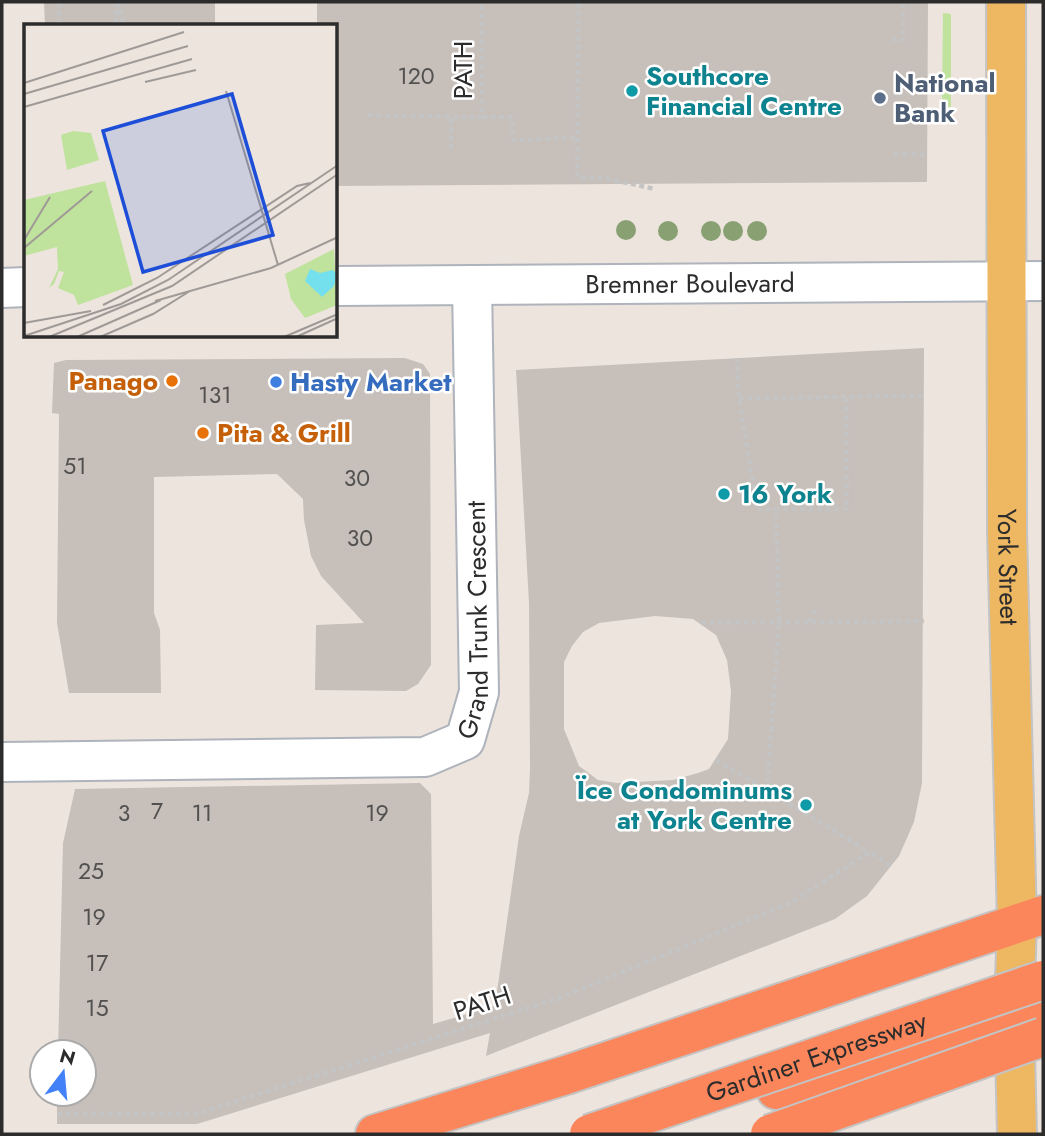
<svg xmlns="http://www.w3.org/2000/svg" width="1045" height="1136" font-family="Jost,sans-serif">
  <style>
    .green { fill: #bfe29c }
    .building { fill: #c6bfba; fill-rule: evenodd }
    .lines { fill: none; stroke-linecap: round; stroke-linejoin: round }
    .minor-casing { stroke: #aeb3bc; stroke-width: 42 }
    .major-casing { stroke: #c4c4c4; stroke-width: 42 }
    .highway-casing { stroke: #c4c4c4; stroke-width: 42 }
    .path { stroke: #c4c4c4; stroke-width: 4.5; stroke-dasharray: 5 3.5; stroke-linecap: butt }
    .minor { stroke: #fff; stroke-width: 38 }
    .major { stroke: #eeb762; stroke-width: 38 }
    .highway { stroke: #fb865b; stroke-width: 38 }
    .highway-bridge-casing { stroke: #c4c4c4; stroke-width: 42; stroke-linecap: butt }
    .highway-bridge { stroke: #fb865b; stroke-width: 38 }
    .tree { fill: #89a073 }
    .culture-dot { fill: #0f9aa8; stroke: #fff; stroke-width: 2.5 }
    .service-dot { fill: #5c6f8a; stroke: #fff; stroke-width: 2.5 }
    .food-dot { fill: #e8710a; stroke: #fff; stroke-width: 2.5 }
    .shop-dot { fill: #3f7fe0; stroke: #fff; stroke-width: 2.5 }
    .labels { text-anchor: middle; stroke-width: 5; stroke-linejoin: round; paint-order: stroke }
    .number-label { font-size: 23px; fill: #525150 }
    .street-label { font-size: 26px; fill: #2c2c2c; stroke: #fff }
    .culture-label { font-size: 26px; font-weight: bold; fill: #0d838f; stroke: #fff; text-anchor: start }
    .service-label { font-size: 26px; font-weight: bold; fill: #4e5e75; stroke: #fff; text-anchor: start }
    .food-label { font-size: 26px; font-weight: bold; fill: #c56008; stroke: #fff; text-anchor: end }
    .shop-label { font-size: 26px; font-weight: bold; fill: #366cbe; stroke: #fff; text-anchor: start }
    .inset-road { fill: none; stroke: #a09a97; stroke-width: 2 }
    .view { fill: #1d4ed8; fill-opacity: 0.15; stroke: #1d4ed8; stroke-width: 3.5 }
    .inset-edge { fill: none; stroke: #2c2c2c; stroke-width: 3.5 }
  </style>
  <rect width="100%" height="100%" fill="#ede4de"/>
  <path class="green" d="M 943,13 L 951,14 L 951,107 L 942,107 Z"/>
  <g class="building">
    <path d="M 44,2 L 215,2 L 215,26 L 45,26 Z"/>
    <path d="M 317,2 L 928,2 L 927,182 L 336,186 L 336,26 L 317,26 Z"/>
    <path d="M 924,348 L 922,783 L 914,822 L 899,856 L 867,896 L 835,919 L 486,1056 L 490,1033 L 197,1124 L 57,1124 L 57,1094 L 84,1094 L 84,1052 L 58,1052 L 63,843 L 75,789 L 420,783 L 431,794 L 433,1024 L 495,1006 L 519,836 L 529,793 L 530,768 L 529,603 L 516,370 ZM 655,616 L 693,619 L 716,635 L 727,660 L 731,691 L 728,739 L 709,769 L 698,773 L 673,780 L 617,783 L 598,780 L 579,766 L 564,729 L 564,662 L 572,646 L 583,632 L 599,623 Z"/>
    <path d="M 405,358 L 423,364 L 430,374 L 431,665 L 418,684 L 406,691 L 315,690 L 316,625 L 364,623 L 321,576 L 311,556 L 304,520 L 303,499 L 277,474 L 154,477 L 154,613 L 160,630 L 161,693 L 69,693 L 57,623 L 59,414 L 52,413 L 54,363 L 66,360 Z"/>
  </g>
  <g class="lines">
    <defs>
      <g id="minor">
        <path id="s1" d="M 336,286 L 1043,281"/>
        <path d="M 2,288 L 26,287"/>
        <path id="s2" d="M 2,762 L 425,757 L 465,740 L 479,692 L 472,285"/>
      </g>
      <g id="major">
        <path id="s3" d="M 1006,2 L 1007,531 L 1017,922 L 1014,1010 L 1017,1134"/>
      </g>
      <g id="highway">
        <path d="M 776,1090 L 1043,1001"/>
        <path d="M 375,1134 L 566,1075 L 1043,915"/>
      </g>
    </defs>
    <use href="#minor" class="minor-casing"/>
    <use href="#major" class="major-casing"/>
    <use href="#highway" class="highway-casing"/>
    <g class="path">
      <path d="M 59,2 L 59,25"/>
      <path d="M 118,2 L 124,26"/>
      <path d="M 579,2 L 577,177 L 608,179 L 655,189"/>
      <path d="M 59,25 L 116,26 L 116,2"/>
      <path d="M 892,39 L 903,40 L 903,2"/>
      <path d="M 368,115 L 451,117"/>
      <path d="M 482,117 L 512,117 L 513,140 L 578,138"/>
      <path d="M 451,149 L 451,117 L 482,117 L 482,2"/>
      <path d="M 894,154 L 927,155"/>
      <path d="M 737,358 L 739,398 L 757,509 L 847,509 L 846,397"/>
      <path d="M 739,398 L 924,396"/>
      <path d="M 809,622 L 815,610"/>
      <path d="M 701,623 L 924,621"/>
      <path d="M 716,760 L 870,852"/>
      <path d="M 767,791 L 779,622 L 776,509"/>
      <path d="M 57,1114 L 196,1114 L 559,998 L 790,903 L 870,852 L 892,867"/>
    </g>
    <use href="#minor" class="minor"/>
    <use href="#major" class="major"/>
    <use href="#highway" class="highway"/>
    <defs>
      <g id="highway-bridge">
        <path id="s4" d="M 589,1134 L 1043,980"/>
        <path d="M 770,1134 L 1043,1037"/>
      </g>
    </defs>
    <use href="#highway-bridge" class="highway-bridge-casing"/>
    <use href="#highway-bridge" class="highway-bridge"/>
  </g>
  <g class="tree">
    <circle cx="626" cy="230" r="10"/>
    <circle cx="668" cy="231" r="10"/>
    <circle cx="711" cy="231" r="10"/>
    <circle cx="733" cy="231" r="10"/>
    <circle cx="757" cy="231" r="10"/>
  </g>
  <g class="culture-dot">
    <circle cx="632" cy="91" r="7"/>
    <circle cx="724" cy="494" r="7"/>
    <circle cx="806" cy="805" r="7"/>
  </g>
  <circle class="service-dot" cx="880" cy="98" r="7"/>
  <g class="food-dot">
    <circle cx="172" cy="381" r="7"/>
    <circle cx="203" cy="433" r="7"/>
  </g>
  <circle class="shop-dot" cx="276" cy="382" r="7"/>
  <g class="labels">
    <g class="number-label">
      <text x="416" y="84">120</text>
      <text x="215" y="403">131</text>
      <text x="75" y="474">51</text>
      <text x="357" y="486">30</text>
      <text x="360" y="546">30</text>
      <text x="157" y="819">7</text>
      <text x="124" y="821">3</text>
      <text x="202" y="821">11</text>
      <text x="377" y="821">19</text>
      <text x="91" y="879">25</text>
      <text x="94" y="925">19</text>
      <text x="97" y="971">17</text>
      <text x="97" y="1016">15</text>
    </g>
    <g class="street-label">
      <text transform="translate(463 70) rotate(-90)" y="9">PATH</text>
      <text dy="9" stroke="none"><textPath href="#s1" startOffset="354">Bremner Boulevard</textPath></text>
      <text dy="9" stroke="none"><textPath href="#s3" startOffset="565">York Street</textPath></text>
      <text dy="9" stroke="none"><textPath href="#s2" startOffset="588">Grand Trunk Crescent</textPath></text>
      <text transform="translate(482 1003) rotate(-18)" y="9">PATH</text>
      <text dy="9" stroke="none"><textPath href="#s4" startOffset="240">Gardiner Expressway</textPath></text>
    </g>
    <g class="culture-label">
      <text x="646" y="85">Southcore<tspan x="646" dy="30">Financial Centre</tspan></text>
      <text x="738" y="503">16 York</text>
      <text x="792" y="799" text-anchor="end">Ïce Condominums<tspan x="792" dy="30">at York Centre</tspan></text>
    </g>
    <g class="service-label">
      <text x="894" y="92">National<tspan x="894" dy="30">Bank</tspan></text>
    </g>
    <g class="food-label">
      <text x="158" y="390">Panago</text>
      <text x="217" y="442" text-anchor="start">Pita &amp; Grill</text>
    </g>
    <g class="shop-label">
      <text x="290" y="391">Hasty Market</text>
    </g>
  </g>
  <g transform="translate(24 24)">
    <rect width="313" height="313" fill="#ede4de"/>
    <path d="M 49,107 L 67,109 L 75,136 L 43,146 L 37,111 ZM 81,157 L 109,261 L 54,281 L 50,271 L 34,264 L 40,248 L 35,247 L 30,260 L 25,264 L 34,245 L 33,223 L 0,232 L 0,176 ZM 310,225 L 313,281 L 281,294 L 267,275 L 261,250 Z" fill="#bfe29c"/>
    <path d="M 286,245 L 296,249 L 309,246 L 313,251 L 310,262 L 298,273 L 281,257 Z" fill="#74e0ed"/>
    <path class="inset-road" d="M 121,58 L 172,46M 0,59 L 160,8M 202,67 L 254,241M 0,70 L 164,22M 0,83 L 168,35M 0,216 L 26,173M 0,224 L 68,167M 131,277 L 247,244 L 314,213M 79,281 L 133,254 L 273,162 L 286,159M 0,299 L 67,287M 0,312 L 97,280 L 144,256 L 314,141M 25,313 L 148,262 L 314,150M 53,313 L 137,276M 76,313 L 129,290 L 166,267M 260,313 L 314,290M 272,313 L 314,294"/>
    <path class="view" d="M 208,70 L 249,211 L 119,248 L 79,107 Z"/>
    <rect width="313" height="313" class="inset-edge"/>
  </g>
  <rect width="1045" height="1136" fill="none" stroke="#2c2c2c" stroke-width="7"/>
  <g transform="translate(63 1073) rotate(16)"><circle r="33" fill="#ffffff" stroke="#ababab" stroke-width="2"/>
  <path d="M0-5L12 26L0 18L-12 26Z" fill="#4281f7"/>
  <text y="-10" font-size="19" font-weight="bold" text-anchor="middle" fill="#2c2c2c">N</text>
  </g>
</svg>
